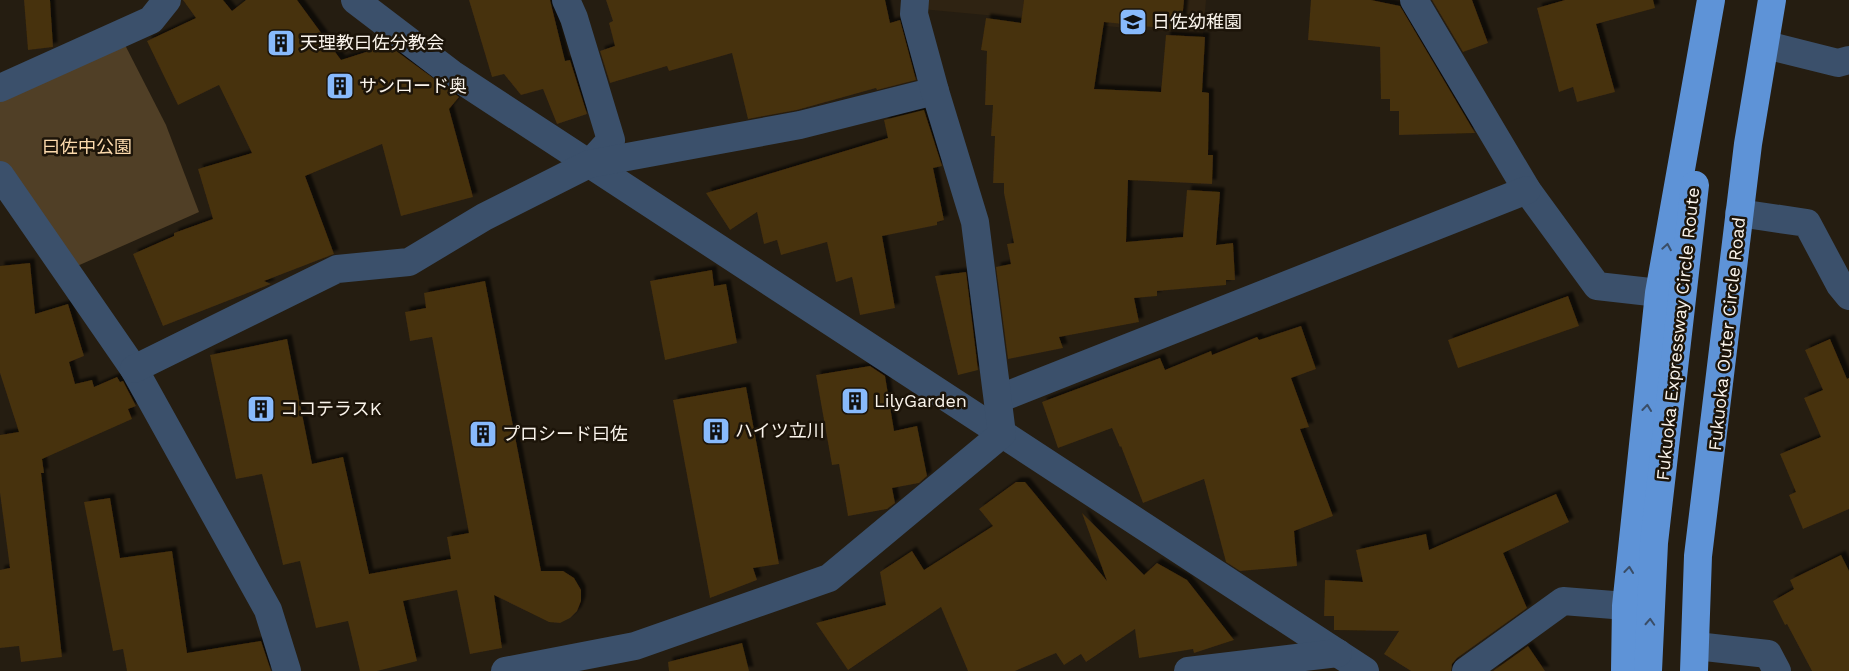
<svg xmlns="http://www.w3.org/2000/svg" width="1849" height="671" font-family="'Work Sans','Noto Sans JP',sans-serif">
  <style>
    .built { fill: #2f2312 }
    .green { fill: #503f26 }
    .building { fill: #46300e; filter: url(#shadow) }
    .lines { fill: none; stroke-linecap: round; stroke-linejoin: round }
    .street { stroke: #3b506b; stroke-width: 28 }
    .highway { stroke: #5e93d7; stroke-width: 28 }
    .highway-bridge { stroke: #5e93d7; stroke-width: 28 }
    .oneway { stroke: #3a4d66 }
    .labels { text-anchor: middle; stroke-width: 5; stroke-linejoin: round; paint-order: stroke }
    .poi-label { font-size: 18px; fill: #faf4ec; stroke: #1c1409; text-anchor: start }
    .park-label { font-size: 18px; fill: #fcdaad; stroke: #1c1409 }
    .street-label { font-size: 18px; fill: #faf4ec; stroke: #1c1409 }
  </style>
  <defs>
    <filter id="shadow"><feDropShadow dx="4.5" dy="-4.5" stdDeviation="1" flood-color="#0009"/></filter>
  </defs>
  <rect width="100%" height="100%" fill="#251d11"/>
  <path class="built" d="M 922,0 L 1206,0 L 1203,35 L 921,9 Z"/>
  <path class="green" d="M 124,43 L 166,125 L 199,212 L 75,267 L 0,163 L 0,91 Z"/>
  <g class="building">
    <path d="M 24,0 L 50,0 L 53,47 L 28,50 Z"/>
    <path d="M 183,0 L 223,0 L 232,11 L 246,0 L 297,0 L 341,60 L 388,45 L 459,97 L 449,109 L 473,197 L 401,216 L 382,144 L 305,176 L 334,254 L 264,281 L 271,284 L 163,326 L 133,254 L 174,236 L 174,233 L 213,219 L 198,169 L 252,153 L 219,85 L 178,105 L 147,41 L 196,18 Z"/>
    <path d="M 469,0 L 550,0 L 565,61 L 570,60 L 587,114 L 557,124 L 543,89 L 521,95 L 504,74 L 492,77 Z"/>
    <path d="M 606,0 L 885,0 L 890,23 L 900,20 L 916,80 L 877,90 L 876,88 L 797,110 L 748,119 L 732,53 L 669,71 L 667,66 L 610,83 L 600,51 L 615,46 L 609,23 L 613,21 Z"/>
    <path d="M 1024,0 L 1184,0 L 1181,30 L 1104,22 L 1094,89 L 1161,92 L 1166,35 L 1205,37 L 1202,92 L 1209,93 L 1208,155 L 1213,155 L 1212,184 L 1128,180 L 1126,242 L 1183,237 L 1187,190 L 1220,192 L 1216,245 L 1233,243 L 1235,280 L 1226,280 L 1226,285 L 1157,291 L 1157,296 L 1134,298 L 1139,322 L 1059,337 L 1063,348 L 1008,359 L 996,267 L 1011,264 L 1007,244 L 1014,243 L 1004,193 L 1004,183 L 993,183 L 995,136 L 991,136 L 993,105 L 985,105 L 987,51 L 981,50 L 986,18 L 1021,23 Z"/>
    <path d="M 1311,0 L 1371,0 L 1400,6 L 1475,133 L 1399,135 L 1399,111 L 1390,111 L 1390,99 L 1381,99 L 1380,47 L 1308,40 Z"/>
    <path d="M 1432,0 L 1472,0 L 1488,43 L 1463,52 Z"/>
    <path d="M 1565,0 L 1653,0 L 1655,8 L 1596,24 L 1615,92 L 1577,102 L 1573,87 L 1559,92 L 1537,8 Z"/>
    <path d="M 924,110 L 942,166 L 933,168 L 944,220 L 937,222 L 937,225 L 882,236 L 895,308 L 860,315 L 852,277 L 836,282 L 827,242 L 781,255 L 777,240 L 764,244 L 757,212 L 730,230 L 706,193 L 888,138 L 884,120 Z"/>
    <path d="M 30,263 L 35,314 L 68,304 L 84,356 L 69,362 L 75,384 L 92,380 L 94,387 L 117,377 L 120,382 L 123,381 L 136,406 L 128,409 L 132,419 L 42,459 L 44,473 L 41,473 L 62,657 L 21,662 L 19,646 L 0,648 L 0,570 L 10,568 L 0,493 L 0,435 L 19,432 L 0,373 L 0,266 Z"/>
    <path d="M 712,270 L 714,286 L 726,284 L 737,343 L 665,360 L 650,281 Z"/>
    <path d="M 966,272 L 978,370 L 958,375 L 935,276 Z"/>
    <path d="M 485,281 L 541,571 L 563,571 L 574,578 L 581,590 L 581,601 L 577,611 L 570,618 L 560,623 L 549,622 L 494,595 L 502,648 L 470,654 L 457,590 L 403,601 L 417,661 L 377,671 L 360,671 L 348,621 L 316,628 L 300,561 L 283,565 L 262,474 L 236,479 L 210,355 L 287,339 L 312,464 L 343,457 L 369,574 L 451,559 L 447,537 L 469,533 L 432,337 L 410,341 L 405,312 L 426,308 L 424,293 Z"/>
    <path d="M 1568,296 L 1579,326 L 1458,368 L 1448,340 Z"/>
    <path d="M 1301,326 L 1316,369 L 1291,378 L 1309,427 L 1300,429 L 1333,516 L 1294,531 L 1297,566 L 1240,571 L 1226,562 L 1204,479 L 1143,503 L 1121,446 L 1120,447 L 1112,428 L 1058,448 L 1042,402 L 1160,358 L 1165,370 L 1211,351 L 1212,355 L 1257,337 L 1259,340 Z"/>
    <path d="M 1830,339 L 1847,379 L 1849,378 L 1849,509 L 1803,529 L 1789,495 L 1796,492 L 1780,454 L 1821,437 L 1804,398 L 1823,390 L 1805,350 Z"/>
    <path d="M 870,366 L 885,376 L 894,431 L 917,426 L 927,476 L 919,483 L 892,488 L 895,503 L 887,509 L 848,516 L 839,464 L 832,465 L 816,375 Z"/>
    <path d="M 746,387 L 779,564 L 753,568 L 757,580 L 710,598 L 673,400 Z"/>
    <path d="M 1016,482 L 1025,482 L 1107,581 L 1082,513 L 1144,575 L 1157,563 L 1187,580 L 1234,640 L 1194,653 L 1193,649 L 1139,658 L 1135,629 L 1086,662 L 1081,654 L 1064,665 L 1056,653 L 1015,671 L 968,671 L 941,607 L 848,670 L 816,623 L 886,605 L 880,572 L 912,551 L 924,570 L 993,526 L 979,509 Z"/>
    <path d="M 1556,494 L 1569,522 L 1503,553 L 1527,608 L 1457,658 L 1452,664 L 1451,671 L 1411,671 L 1384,654 L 1399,631 L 1334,630 L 1334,616 L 1324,616 L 1325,580 L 1363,582 L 1356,550 L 1426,534 L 1429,550 Z"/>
    <path d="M 110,498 L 120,558 L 172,551 L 187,653 L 261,641 L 271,671 L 127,671 L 123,649 L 113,651 L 84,502 Z"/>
    <path d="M 1841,555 L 1849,571 L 1849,671 L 1812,671 L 1787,624 L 1785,625 L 1773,601 L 1794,589 L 1790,580 Z"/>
    <path d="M 742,643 L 749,671 L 669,671 L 668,662 Z"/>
    <path d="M 1528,646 L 1545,671 L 1493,671 Z"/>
  </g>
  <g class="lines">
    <g class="street">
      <path d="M 355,0 L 452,74 L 1365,671"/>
      <path d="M 566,0 L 574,18 L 611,140 L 589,164"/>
      <path d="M 1414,0 L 1527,190 L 1597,286 L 1659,293"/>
      <path d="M 1766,45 L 1838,63 L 1849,60"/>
      <path d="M 0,88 L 151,20 L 167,0"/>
      <path d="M 0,175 L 134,369 L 268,610 L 287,671"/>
      <path d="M 1739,213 L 1807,223 L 1840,285 L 1849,296"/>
      <path d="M 134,369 L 337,269 L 409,262 L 484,217 L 589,164 L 800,125 L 935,91"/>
      <path d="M 998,399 L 1527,190"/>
      <path d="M 1696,646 L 1768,654 L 1777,671"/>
      <path d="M 505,671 L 635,646 L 829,578 L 1002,434 L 975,222 L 935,91 L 914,14 L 915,0"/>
      <path d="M 1188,671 L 1338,653"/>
      <path d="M 1466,671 L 1563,601 L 1626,606"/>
    </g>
    <g class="highway">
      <path d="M 1625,671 L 1626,606 L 1659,293 L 1711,0"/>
      <path d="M 1648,671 L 1654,543 L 1695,185"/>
    </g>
    <path class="highway-bridge" d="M 1694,671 L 1698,556 L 1748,144 L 1772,0"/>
  </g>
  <defs><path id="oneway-chevron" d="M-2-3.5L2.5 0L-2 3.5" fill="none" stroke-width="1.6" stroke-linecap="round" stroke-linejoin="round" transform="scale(1.25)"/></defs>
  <g class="oneway">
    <use href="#oneway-chevron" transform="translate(1667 247) rotate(-80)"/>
    <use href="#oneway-chevron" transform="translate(1647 408) rotate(-84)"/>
    <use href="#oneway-chevron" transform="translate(1629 570) rotate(-84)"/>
    <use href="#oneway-chevron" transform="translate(1650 622) rotate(-87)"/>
  </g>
  <defs>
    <symbol id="school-square" viewBox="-11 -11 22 22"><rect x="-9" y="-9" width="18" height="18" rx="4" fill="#88bafc" stroke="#1c1409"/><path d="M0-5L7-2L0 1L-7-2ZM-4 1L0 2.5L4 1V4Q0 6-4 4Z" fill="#111"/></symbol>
    <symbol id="building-square" viewBox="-11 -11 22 22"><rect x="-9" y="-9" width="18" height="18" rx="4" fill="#88bafc" stroke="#1c1409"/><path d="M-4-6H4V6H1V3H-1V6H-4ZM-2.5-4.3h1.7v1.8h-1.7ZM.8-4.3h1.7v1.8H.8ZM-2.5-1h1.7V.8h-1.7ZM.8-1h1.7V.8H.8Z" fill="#111"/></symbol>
  </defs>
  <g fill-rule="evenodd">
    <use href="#school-square" x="1117" y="6" width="32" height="32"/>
    <use href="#building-square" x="265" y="27" width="32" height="32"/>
    <use href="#building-square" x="324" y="70" width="32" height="32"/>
    <use href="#building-square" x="839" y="385" width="32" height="32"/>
    <use href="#building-square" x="245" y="393" width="32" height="32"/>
    <use href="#building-square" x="700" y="415" width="32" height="32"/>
    <use href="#building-square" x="467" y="418" width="32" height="32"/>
  </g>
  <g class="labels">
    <g class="poi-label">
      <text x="1152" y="28">日佐幼稚園</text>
      <text x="300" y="49">天理教曰佐分教会</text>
      <text x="359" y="92">サンロード奥</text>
      <text x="874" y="407">LilyGarden</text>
      <text x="280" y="415">ココテラスK</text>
      <text x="735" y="437">ハイツ立川</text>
      <text x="502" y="440">プロシード曰佐</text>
    </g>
    <g class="park-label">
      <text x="87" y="153">曰佐中公園</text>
    </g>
    <g class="street-label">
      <text transform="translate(1678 334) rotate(-84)" y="6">Fukuoka Expressway Circle Route</text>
      <text transform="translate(1727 334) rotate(-84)" y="6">Fukuoka Outer Circle Road</text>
    </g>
  </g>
</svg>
